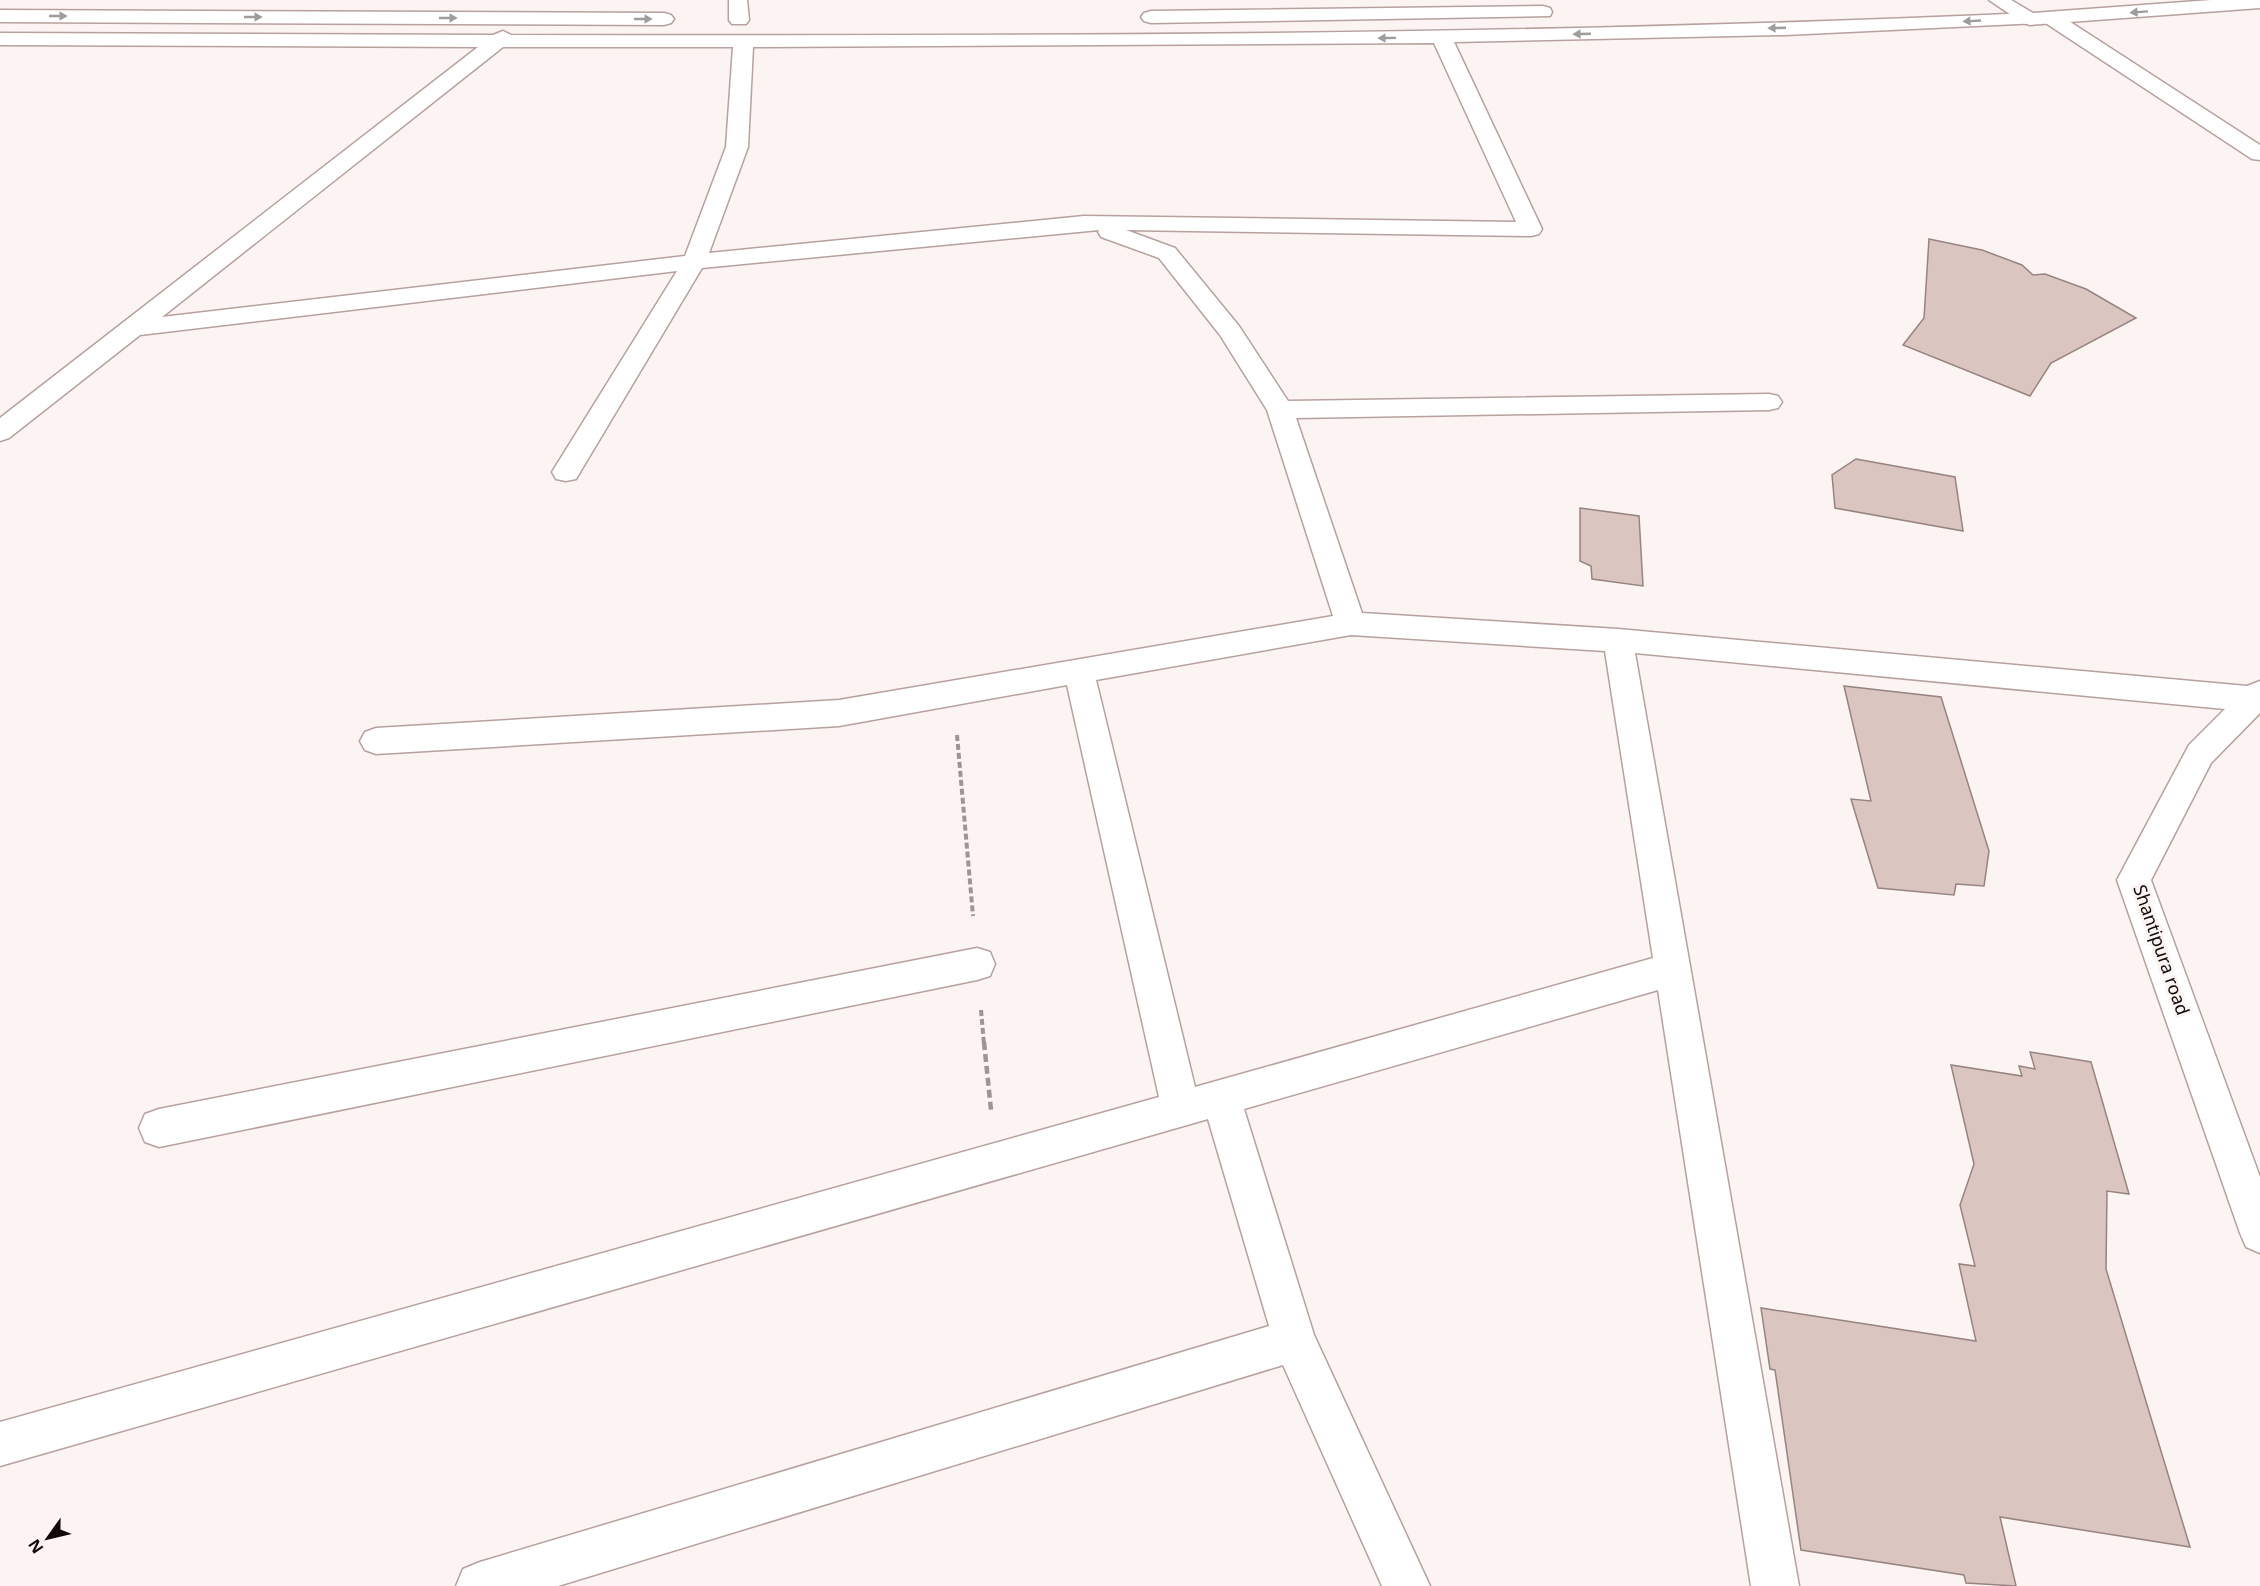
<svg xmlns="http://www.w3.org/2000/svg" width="2260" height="1586" font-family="'Noto Sans',sans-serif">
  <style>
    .building { fill: #dac5c1; stroke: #978480; stroke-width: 1.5 }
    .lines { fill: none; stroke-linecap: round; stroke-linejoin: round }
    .minor-casing { stroke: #b6a19e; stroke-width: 3 }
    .major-casing { stroke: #b6a19e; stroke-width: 3 }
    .path-far1 { stroke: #9d9594; stroke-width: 4; stroke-dasharray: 6 3; stroke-linecap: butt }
    .path { stroke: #9d9594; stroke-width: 4.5; stroke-dasharray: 8 4; stroke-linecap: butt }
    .minor { fill: #fff; fill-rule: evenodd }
    .major { fill: #fff; fill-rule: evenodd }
    .oneway { fill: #9f9d9c }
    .labels { text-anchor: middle; stroke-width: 6; stroke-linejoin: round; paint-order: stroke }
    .street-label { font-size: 18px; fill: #100908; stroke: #fcf4f2 }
  </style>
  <rect width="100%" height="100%" fill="#fcf4f2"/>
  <g class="building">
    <path d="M 1929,239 L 1982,250 L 2022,265 L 2033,275 L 2045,274 L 2086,289 L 2136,318 L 2051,363 L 2030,396 L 1903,345 L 1924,318 Z"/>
    <path d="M 1856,459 L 1955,477 L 1963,531 L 1835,508 L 1832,475 Z"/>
    <path d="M 1580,508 L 1639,516 L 1643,586 L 1592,579 L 1591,566 L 1580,561 Z"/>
    <path d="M 1844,686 L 1941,697 L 1989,851 L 1984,886 L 1956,884 L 1954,895 L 1878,888 L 1851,799 L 1871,801 Z"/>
    <path d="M 2030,1052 L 2091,1062 L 2129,1194 L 2107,1191 L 2106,1269 L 2190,1547 L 2000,1517 L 2016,1586 L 1966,1583 L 1964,1575 L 1801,1550 L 1775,1370 L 1770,1369 L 1761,1308 L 1976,1341 L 1959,1264 L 1975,1266 L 1960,1205 L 1974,1164 L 1951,1065 L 2022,1076 L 2019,1066 L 2035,1069 Z"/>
  </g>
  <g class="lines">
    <defs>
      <g id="minor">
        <path d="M 729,0 L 747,0 L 749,20 L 746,24 L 732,24 L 729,20 Z"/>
        <path d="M 1543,6 L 1550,8 L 1552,12 L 1550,16 L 1151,23 L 1144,21 L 1141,17 L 1144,13 L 1151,11 Z"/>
        <path d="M 0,10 L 664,13 L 671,15 L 674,19 L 671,23 L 664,25 L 0,22 Z"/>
        <path d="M 2051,12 L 2058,14 L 2260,145 L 2260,160 L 2252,159 L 2044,22 L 2041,18 L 2044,14 Z"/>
        <path d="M 2030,13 L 2037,15 L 2040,19 L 2037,23 L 1785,35 L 1454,42 L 1542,229 L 1539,234 L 1531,236 L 1126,230 L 1175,248 L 1239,326 L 1288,401 L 1769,394 L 1778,396 L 1782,402 L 1778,408 L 1769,410 L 1296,418 L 1362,613 L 1618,629 L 2247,686 L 2260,681 L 2260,713 L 2211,763 L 2151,880 L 2260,1177 L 2260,1253 L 2246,1247 L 2240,1233 L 2117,880 L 2189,745 L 2225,709 L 1635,653 L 1799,1586 L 1751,1586 L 1658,990 L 1244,1109 L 1314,1335 L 1430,1586 L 1382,1586 L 1283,1365 L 558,1586 L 456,1586 L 463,1569 L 480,1562 L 1269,1326 L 1208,1119 L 0,1466 L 0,1422 L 1159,1097 L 1067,685 L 839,726 L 376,754 L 365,750 L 360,741 L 365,732 L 376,728 L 839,700 L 1333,616 L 1267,410 L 1220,335 L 1159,258 L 1101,237 L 1098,232 L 1099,230 L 702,268 L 576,479 L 566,481 L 556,479 L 552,472 L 677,271 L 140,335 L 9,438 L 0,441 L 0,418 L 478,47 L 0,45 L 0,33 L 493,35 L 503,31 L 511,35 C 1018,36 1524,36 2030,13 ZM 1434,43 L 1516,222 L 1084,216 L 709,253 L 748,147 L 753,47 ZM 503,47 L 733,47 L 726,147 L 685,256 L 162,317 ZM 1351,635 L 1605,651 L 1653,958 L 1195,1087 L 1096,680 Z"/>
        <path d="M 977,948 L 990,952 L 995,964 L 990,976 L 977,980 L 159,1147 L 145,1142 L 139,1128 L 145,1114 L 159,1109 Z"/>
      </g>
      <path id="major" d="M 1989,0 L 2011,0 L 2033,13 L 2211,0 L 2260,0 L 2260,8 L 2030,25 L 2023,23 Z"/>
    </defs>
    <use href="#minor" class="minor-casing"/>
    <use href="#major" class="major-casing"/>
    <g class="path-far1">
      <path d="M 957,735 L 973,916"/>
      <path d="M 981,1010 L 984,1044"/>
    </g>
    <path class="path" d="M 984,1042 L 991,1110"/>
    <use href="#minor" class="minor"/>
    <use href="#major" class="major"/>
  </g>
  <defs><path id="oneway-solid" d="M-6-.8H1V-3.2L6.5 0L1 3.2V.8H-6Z" transform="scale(1.5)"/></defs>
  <g class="oneway">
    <use href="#oneway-solid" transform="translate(2139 12) rotate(176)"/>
    <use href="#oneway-solid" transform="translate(58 16)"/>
    <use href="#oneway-solid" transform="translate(253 17)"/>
    <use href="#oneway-solid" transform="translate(448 18)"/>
    <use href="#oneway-solid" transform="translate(643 19)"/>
    <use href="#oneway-solid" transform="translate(1972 21) rotate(177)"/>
    <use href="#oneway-solid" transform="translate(1777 28) rotate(178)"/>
    <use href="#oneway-solid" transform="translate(1582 34) rotate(178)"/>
    <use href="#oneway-solid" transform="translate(1387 38) rotate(179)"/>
  </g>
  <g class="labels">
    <g class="street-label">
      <text transform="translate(2161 950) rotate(71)" y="6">Shantipura road</text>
    </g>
  </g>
  <g transform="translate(48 1538) rotate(236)" stroke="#fcf4f2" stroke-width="4.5" paint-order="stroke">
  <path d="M0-4.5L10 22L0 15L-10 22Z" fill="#100908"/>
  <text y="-9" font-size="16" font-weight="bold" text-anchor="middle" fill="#100908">N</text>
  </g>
</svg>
